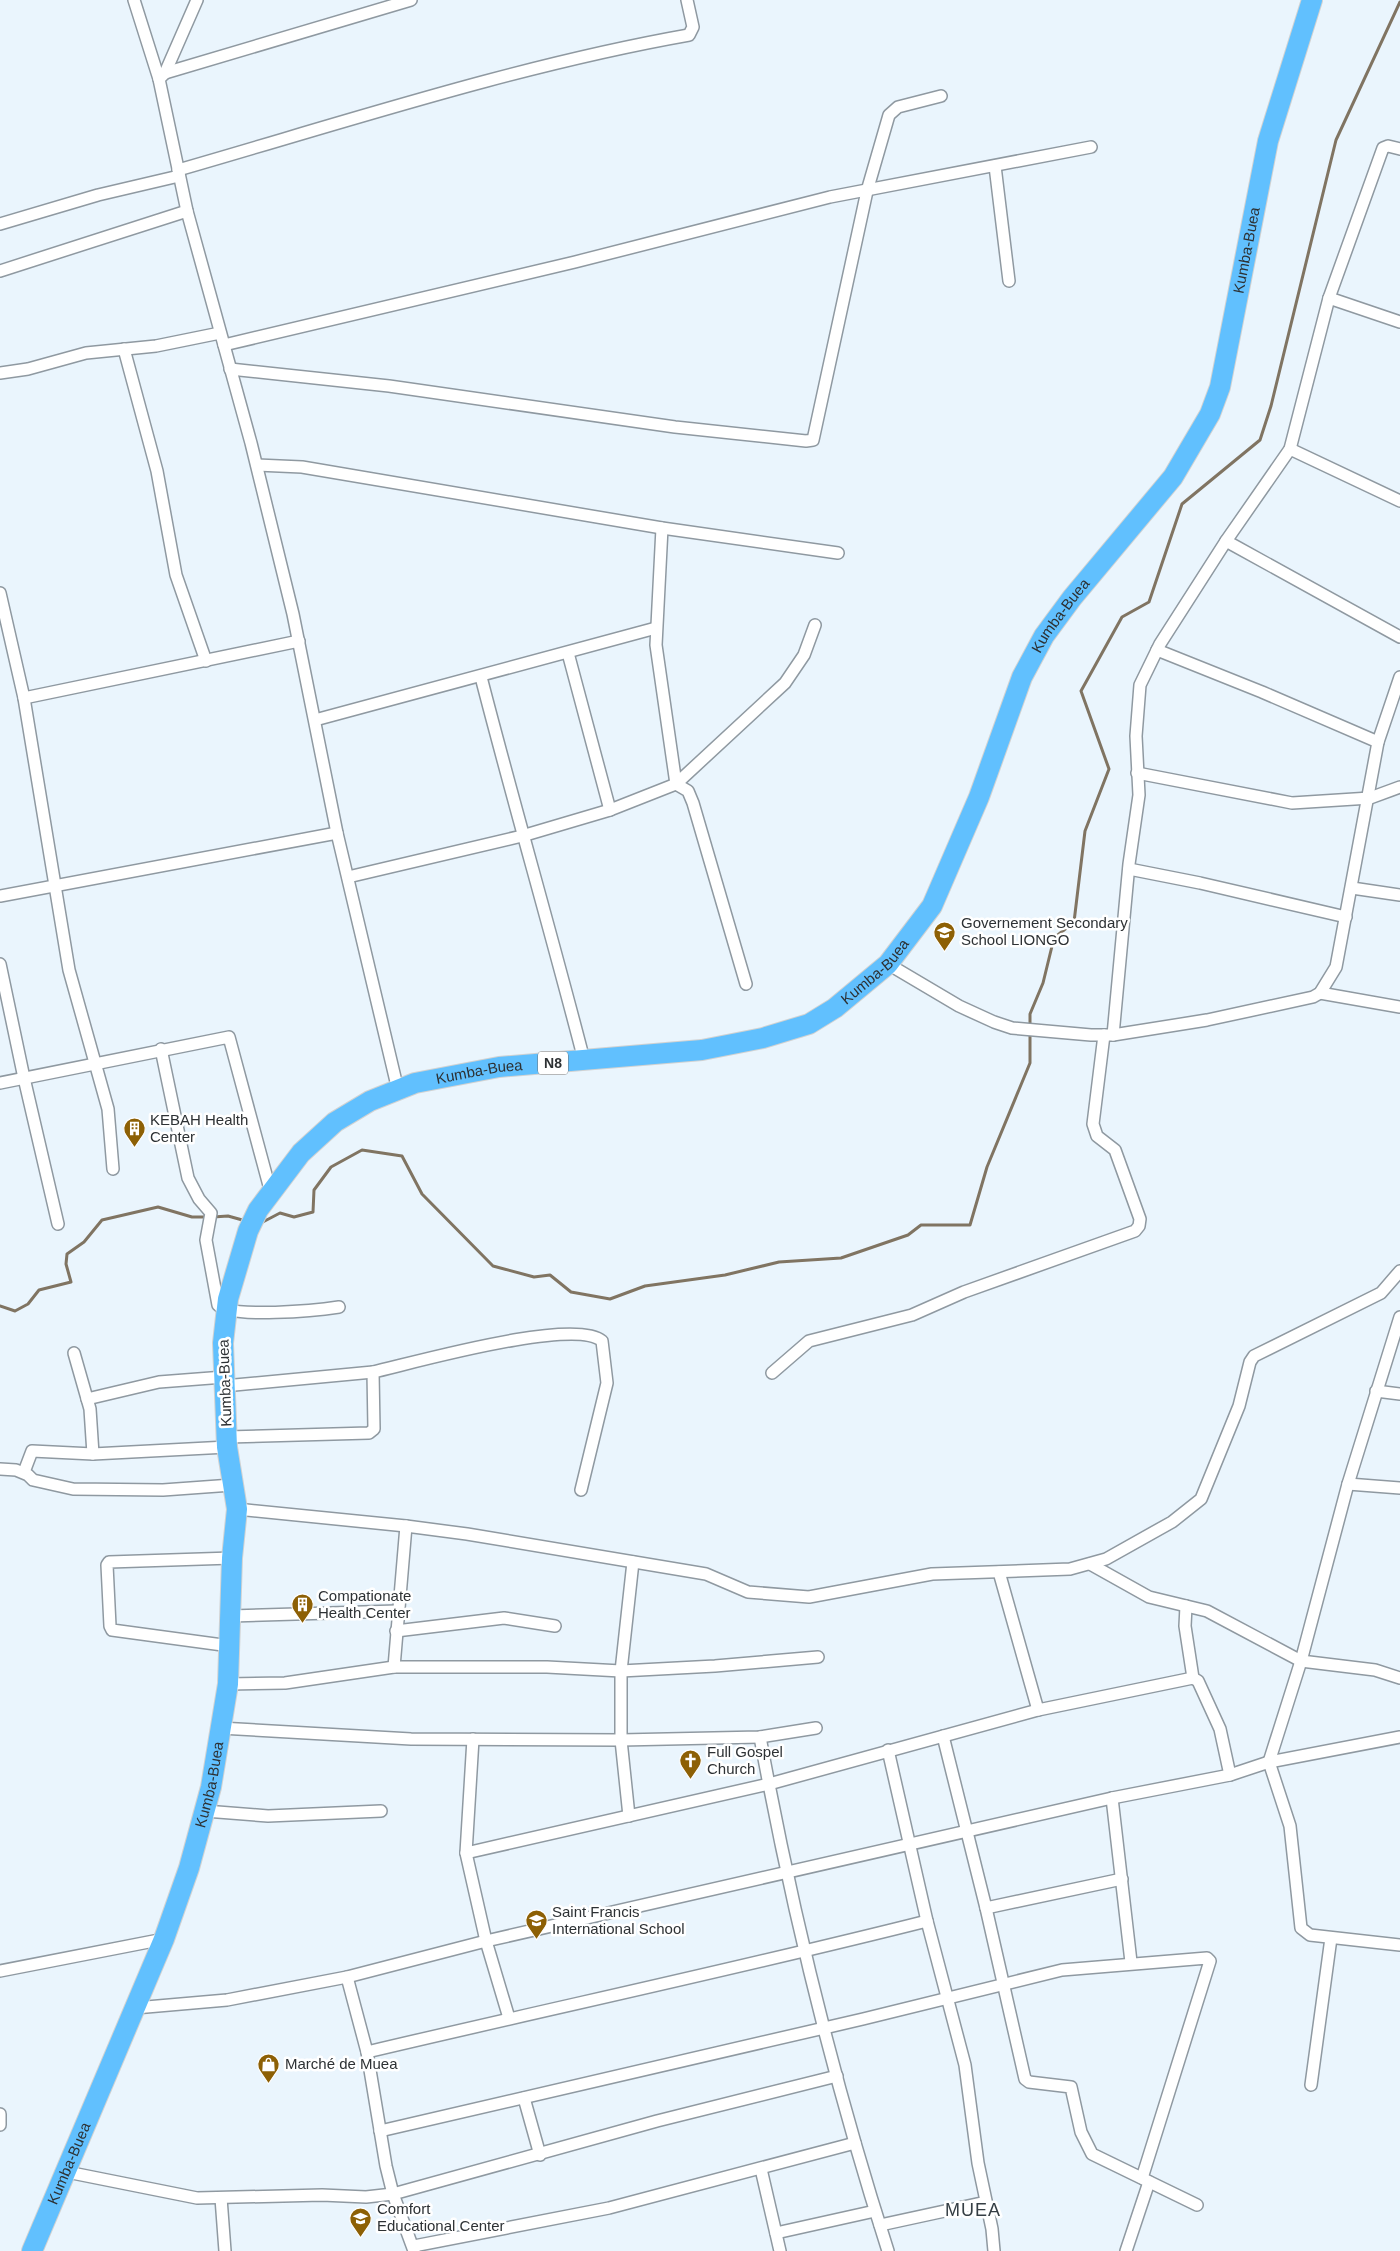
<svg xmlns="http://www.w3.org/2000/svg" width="1400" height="2251" font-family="Arial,sans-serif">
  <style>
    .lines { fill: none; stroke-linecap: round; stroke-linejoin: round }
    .stream { stroke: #807462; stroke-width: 3 }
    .street-casing { stroke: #8f99a1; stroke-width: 14 }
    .highway-casing { stroke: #d1d2d2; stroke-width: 22 }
    .street { stroke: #fff; stroke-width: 11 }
    .highway { stroke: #61c0fe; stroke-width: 20 }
    .labels { text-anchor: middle; stroke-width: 5; stroke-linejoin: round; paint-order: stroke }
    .shield { fill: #fff; stroke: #6c6f71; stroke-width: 1 }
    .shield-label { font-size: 14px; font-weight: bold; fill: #2d3134 }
    .street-label { font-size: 15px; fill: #2d3134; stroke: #fff }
    .poi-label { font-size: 15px; fill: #2d3134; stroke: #fff; text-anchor: start }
    .quarter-label { font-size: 18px; letter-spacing: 1px; fill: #353e44; stroke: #fff }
  </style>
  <rect width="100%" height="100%" fill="#eaf5fd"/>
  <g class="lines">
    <g class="stream">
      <path d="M 213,1217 L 228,1216 L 246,1221"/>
      <path d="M 259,1224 L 280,1213 L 294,1217 L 313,1212 L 314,1190 L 331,1167 L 362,1150 L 402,1156 L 422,1194 L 493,1266 L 534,1277 L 550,1275 L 571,1292 L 610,1299 L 645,1286 L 725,1275 L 779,1262 L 841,1258 L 908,1235 L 921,1225 L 970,1225 L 987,1167 L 1030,1063 L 1030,1014 L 1043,983 L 1054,938 L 1074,922 L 1085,831 L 1109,769 L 1081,691 L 1122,617 L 1149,602 L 1182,504 L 1260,440 L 1271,406 L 1336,140 L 1400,2"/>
      <path d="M 0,1306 L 15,1311 L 28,1304 L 39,1290 L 71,1282 L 66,1264 L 67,1254 L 84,1242 L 102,1220 L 158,1207 L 192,1217 L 207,1217"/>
    </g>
    <defs>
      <g id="street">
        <path d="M 134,0 L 159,79"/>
        <path d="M 197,0 L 165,73 L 159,79 L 187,211 L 251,443 L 293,614 L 337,833 L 398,1090"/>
        <path d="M 165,73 L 411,0"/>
        <path d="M 995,166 L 1009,281"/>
        <path d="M 178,170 C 345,122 519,65 689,35 L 693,27 L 687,0"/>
        <path d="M 0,224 L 98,195 L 179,176"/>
        <path d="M 0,271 L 187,211"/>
        <path d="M 1329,298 L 1400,322"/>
        <path d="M 224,345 L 575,262 L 830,197 L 1091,147"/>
        <path d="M 124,349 L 157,471 L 176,575 L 206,661"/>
        <path d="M 230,369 L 389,386 L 675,427 L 806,441 L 813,440 L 867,191 L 889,115 L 898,107 L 941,96"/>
        <path d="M 0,373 L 28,369 L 86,353 L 156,346 L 220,333"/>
        <path d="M 1290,449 L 1400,501"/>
        <path d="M 257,465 L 302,467 L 662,528 L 838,553"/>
        <path d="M 662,528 L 656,645 L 676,784 L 688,791 L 693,803 L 746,984"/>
        <path d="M 1226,541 L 1400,637"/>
        <path d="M 0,593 L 24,698 L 69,970 L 108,1109 L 113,1169"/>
        <path d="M 1157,650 L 1262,692 L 1378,742"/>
        <path d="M 568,653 L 610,810"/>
        <path d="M 481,677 C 514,805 551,932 584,1060"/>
        <path d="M 24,698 L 299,641"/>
        <path d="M 315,720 L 656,628"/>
        <path d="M 1137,773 L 1292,803 L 1370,798 L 1400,787"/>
        <path d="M 1129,869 L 1200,883 L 1346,917"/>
        <path d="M 348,877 L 522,836 L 610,810 L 676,784 L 785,683 L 804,655 L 815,625"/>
        <path d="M 1352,888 L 1400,895"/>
        <path d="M 0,896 L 337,833"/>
        <path d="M 0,964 L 24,1078 L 58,1224"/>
        <path d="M 888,964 L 959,1006 L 994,1022 L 1012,1028 L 1091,1035 L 1113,1035 L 1207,1020 L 1313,997 L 1320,993 L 1336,967 L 1378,742 L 1400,677"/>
        <path d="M 1320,993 L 1400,1007"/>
        <path d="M 1113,1035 L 1129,864 L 1139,795 L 1136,736 L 1140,685 L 1160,644 L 1226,541 L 1290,449 L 1329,298 L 1383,148 L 1388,146 L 1400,149"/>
        <path d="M 161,1049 L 188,1178 L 199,1199 L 211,1213 L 206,1240 L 218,1305 C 230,1319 319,1310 339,1307"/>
        <path d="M 0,1083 L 229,1037 L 271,1193"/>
        <path d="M 1400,1317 L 1348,1484 L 1301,1661 L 1269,1762 L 1290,1826 L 1301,1928 L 1310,1935 L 1400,1945"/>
        <path d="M 74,1353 L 90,1409 L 93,1454"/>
        <path d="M 772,1373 L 809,1341 L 912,1315 L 964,1292 L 1135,1231 L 1139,1226 L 1140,1219 L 1115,1150 L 1097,1136 L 1093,1124 L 1104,1035"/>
        <path d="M 224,1386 L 373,1372"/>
        <path d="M 1376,1391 L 1400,1394"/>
        <path d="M 87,1399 L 159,1382 L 224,1377"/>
        <path d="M 227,1437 L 369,1433 L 374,1429 L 373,1372 C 413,1363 574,1317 602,1341 L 607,1383 L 581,1490"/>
        <path d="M 0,1469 L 16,1470 L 28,1475 L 33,1480 L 73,1489 L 163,1490 L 232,1485"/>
        <path d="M 24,1472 L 32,1451 L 93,1454 L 227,1447"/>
        <path d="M 1348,1484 L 1400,1488"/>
        <path d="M 237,1509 L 406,1526 L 467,1534 L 706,1574 L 748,1592 L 809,1597 L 932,1574 L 1070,1569 L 1106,1559 L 1172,1522 L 1201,1499 L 1239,1406 L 1250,1362 L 1254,1356 L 1381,1293 L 1400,1271"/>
        <path d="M 1090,1564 L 1149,1597 L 1207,1611 L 1301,1661 L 1375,1670 L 1400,1678"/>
        <path d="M 999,1572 L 1038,1710"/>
        <path d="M 1186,1606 L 1185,1626 L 1193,1678 L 1198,1681 L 1220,1729 L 1230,1775"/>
        <path d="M 231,1616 L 397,1611"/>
        <path d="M 396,1631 L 504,1618 L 555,1626"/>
        <path d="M 230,1646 L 112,1630 L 110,1626 L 107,1565 L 109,1562 L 232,1558"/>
        <path d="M 394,1667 L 406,1526"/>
        <path d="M 228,1684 L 285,1683 L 394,1667 L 547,1667 L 621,1671 L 715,1666 L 818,1657"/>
        <path d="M 220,1728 L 411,1739 L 621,1740 L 760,1737 L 816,1728"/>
        <path d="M 943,1736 L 986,1908 L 1025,2079 L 1029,2082 L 1071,2087 L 1081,2132 L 1092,2154 L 1197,2205"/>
        <path d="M 760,1737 C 792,1911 834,2083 888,2251"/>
        <path d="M 473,1739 L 466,1853 L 486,1941 L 509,2018"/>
        <path d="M 888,1750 L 927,1921 L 965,2065 L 978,2163 L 992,2229 L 994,2251"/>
        <path d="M 1112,1798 L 1131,1962"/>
        <path d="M 205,1811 L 268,1816 L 381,1811"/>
        <path d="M 629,1816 L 621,1740 L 621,1671 L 633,1562"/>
        <path d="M 466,1853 L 769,1784 L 1038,1710 L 1193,1678"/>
        <path d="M 986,1908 L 1122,1879"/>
        <path d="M 0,1971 L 164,1939"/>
        <path d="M 347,1977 L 367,2052 L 386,2166 L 393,2194 L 414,2251"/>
        <path d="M 135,2008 L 227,2000 L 347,1977 L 486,1941 L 1112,1798 L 1230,1775 L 1269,1762 L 1400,1737"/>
        <path d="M 367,2052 C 553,2008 741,1968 927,1921"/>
        <path d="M 1311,2085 L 1331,1938"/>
        <path d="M 524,2098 L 540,2155"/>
        <path d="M 0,2114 L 0,2125"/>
        <path d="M 380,2131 L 863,2019 L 1062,1970 L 1207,1958 L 1210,1961 L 1142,2178"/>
        <path d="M 761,2169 L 780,2251"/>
        <path d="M 67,2172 L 197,2198 L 322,2195 L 366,2197 L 393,2194 L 657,2121 L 837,2076"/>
        <path d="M 221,2198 L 225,2251"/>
        <path d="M 880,2225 L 986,2202"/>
        <path d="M 776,2233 L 875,2211"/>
        <path d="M 414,2246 L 609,2208 L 855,2143"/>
        <path d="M 1126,2251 L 1149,2182"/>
      </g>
      <g id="highway">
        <path id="s1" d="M 32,2251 L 164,1939 L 189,1868 L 211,1787 L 228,1684 L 232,1558 L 237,1509 L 227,1447 L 223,1343 L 228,1299 L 248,1231 L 258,1210 L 301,1153 L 335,1122 L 370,1101 L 415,1083 L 499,1067 L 702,1050 L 763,1038 L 809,1024 L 835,1008 L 888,964 L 932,906 L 979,797 L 1022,677 L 1044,636 L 1072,598 L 1173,477 L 1210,414 L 1220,387 L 1268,141 L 1312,0"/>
      </g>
    </defs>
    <use href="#street" class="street-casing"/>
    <use href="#highway" class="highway-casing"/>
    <use href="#street" class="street"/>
    <use href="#highway" class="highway"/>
  </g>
  <defs>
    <symbol id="school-pin" viewBox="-11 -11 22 30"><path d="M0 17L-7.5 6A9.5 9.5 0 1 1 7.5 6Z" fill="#8d6005" stroke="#fff"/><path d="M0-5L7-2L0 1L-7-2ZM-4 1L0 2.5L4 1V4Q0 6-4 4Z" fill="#fff"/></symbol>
    <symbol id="building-pin" viewBox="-11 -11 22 30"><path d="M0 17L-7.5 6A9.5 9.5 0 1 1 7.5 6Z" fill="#8d6005" stroke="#fff"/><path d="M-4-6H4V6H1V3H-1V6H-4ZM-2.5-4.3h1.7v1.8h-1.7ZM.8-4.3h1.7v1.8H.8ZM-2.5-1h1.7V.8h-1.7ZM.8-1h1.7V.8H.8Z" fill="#fff"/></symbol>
    <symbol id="church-pin" viewBox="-11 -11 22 30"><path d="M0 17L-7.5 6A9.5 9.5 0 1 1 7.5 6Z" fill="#8d6005" stroke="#fff"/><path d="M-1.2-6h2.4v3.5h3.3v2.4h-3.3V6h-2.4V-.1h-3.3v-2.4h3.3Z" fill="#fff"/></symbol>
    <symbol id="shop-pin" viewBox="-11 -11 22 30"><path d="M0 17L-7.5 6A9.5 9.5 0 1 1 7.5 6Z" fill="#8d6005" stroke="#fff"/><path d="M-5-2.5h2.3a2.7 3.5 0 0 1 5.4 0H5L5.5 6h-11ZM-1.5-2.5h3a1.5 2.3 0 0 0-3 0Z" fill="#fff"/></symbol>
  </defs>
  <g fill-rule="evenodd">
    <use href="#school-pin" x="932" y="920" width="25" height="34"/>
    <use href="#building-pin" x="122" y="1116" width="25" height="34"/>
    <use href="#building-pin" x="290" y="1592" width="25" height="34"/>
    <use href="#church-pin" x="678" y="1748" width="25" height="34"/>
    <use href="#school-pin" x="524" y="1908" width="25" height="34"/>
    <use href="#shop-pin" x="256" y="2052" width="25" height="34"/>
    <use href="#school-pin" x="348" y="2206" width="25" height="34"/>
  </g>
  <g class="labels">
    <rect class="shield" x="538" y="1051.5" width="30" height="23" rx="4"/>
    <g class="shield-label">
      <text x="553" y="1068">N8</text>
    </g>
    <g class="street-label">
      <text dy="5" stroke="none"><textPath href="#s1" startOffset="2600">Kumba-Buea</textPath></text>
      <text dy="5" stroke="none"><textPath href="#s1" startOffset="2180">Kumba-Buea</textPath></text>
      <text dy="5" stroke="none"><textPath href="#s1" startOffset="1774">Kumba-Buea</textPath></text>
      <text dy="5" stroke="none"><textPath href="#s1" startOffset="1355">Kumba-Buea</textPath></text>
      <text transform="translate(225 1383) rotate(-92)" y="5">Kumba-Buea</text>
      <text dy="5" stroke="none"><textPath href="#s1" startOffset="500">Kumba-Buea</textPath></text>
      <text dy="5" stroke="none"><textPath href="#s1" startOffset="95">Kumba-Buea</textPath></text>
    </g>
    <g class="poi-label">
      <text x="961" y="928">Governement Secondary<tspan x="961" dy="17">School LIONGO</tspan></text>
      <text x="150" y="1125">KEBAH Health<tspan x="150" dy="17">Center</tspan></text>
      <text x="318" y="1601">Compationate<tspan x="318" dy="17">Health Center</tspan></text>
      <text x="707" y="1757">Full Gospel<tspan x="707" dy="17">Church</tspan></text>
      <text x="552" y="1917">Saint Francis<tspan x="552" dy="17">International School</tspan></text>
      <text x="285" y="2069">Marché de Muea</text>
      <text x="377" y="2214">Comfort<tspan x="377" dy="17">Educational Center</tspan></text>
    </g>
    <g class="quarter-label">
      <text x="973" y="2216">MUEA</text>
    </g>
  </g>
</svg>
